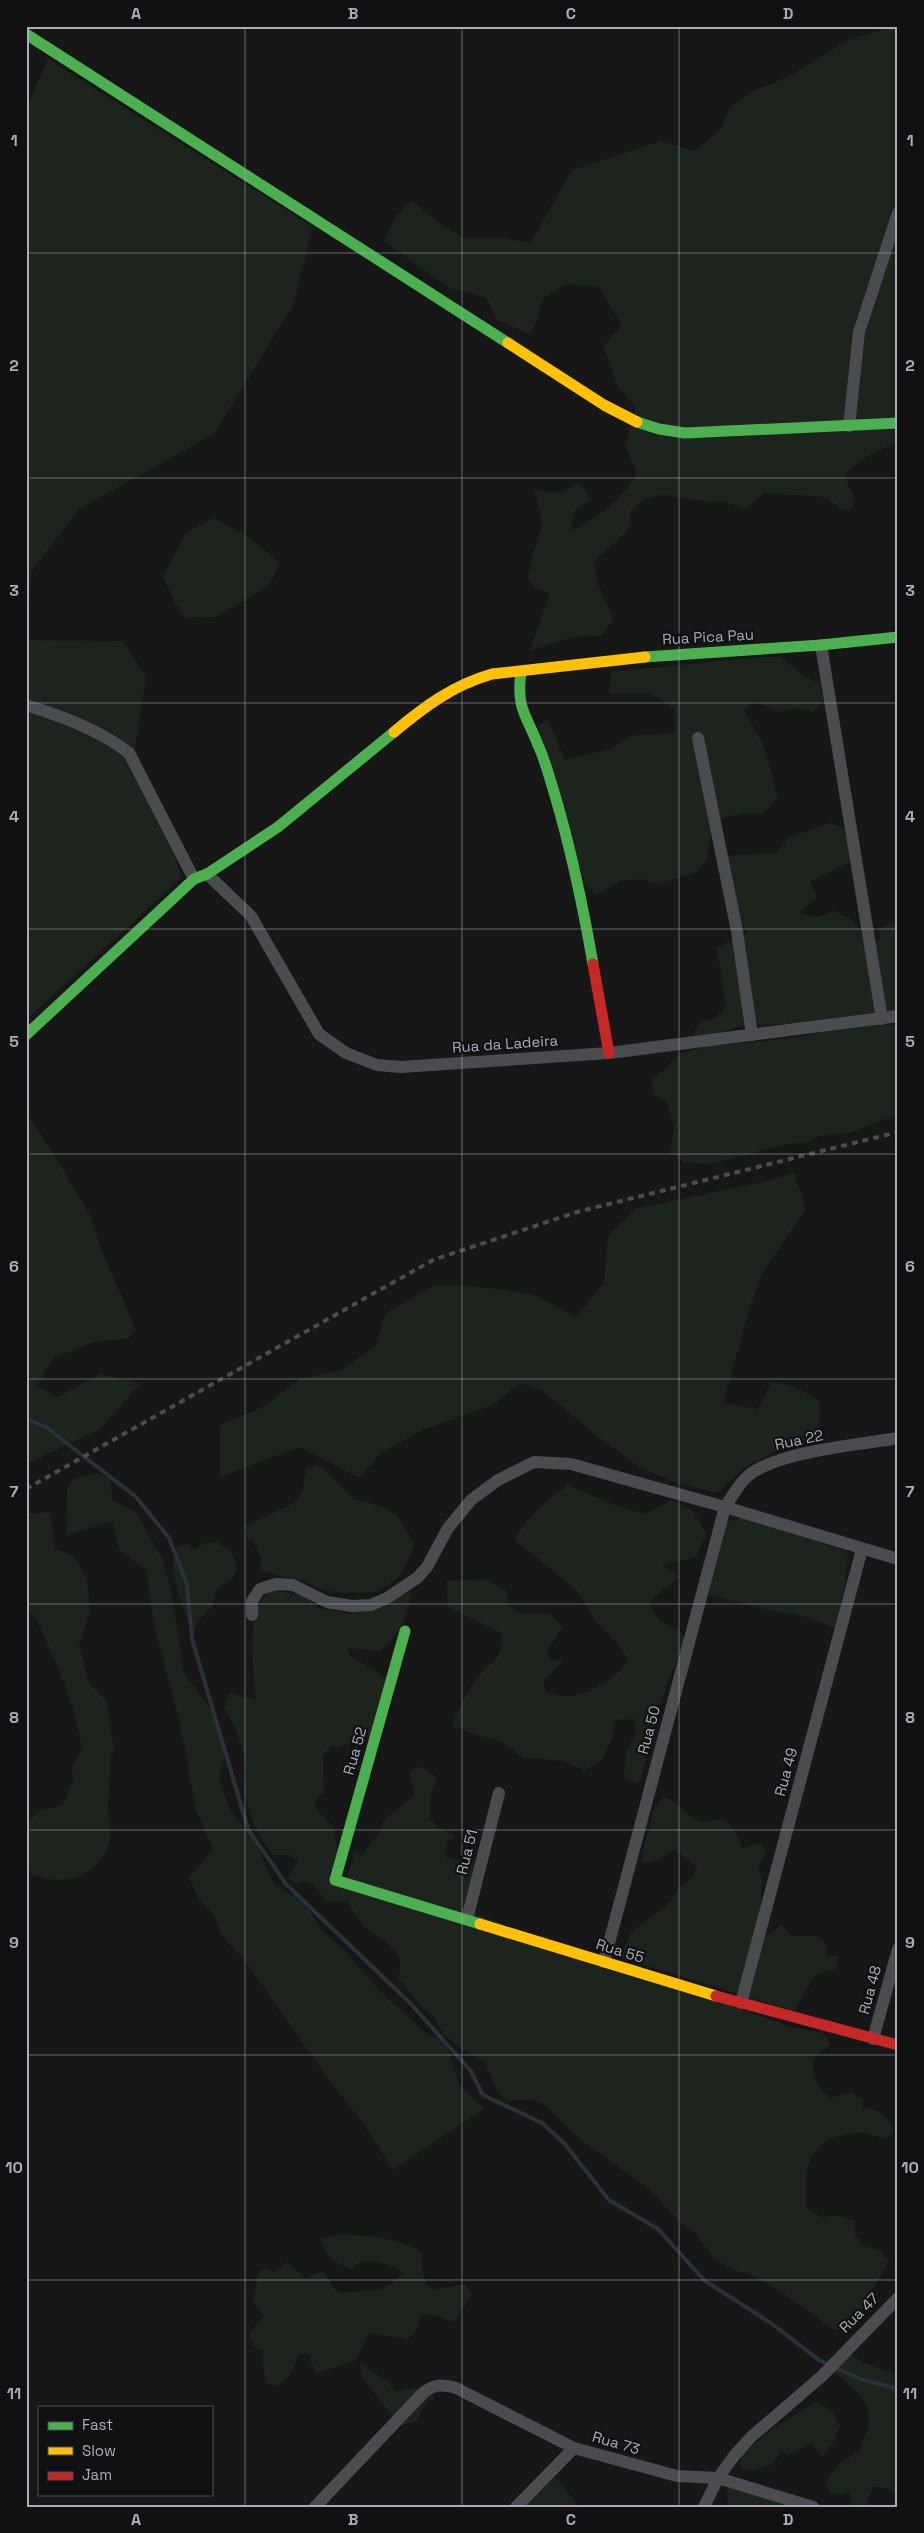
<svg xmlns="http://www.w3.org/2000/svg" width="924" height="2533" font-family="'Space Grotesk',sans-serif">
  <style>
    .green { fill: #1d241e }
    .lines { fill: none; stroke-linecap: round; stroke-linejoin: round }
    .stream { stroke: #2a3239; stroke-width: 4 }
    .street { stroke: #4b4c50; stroke-width: 12 }
    .fast { stroke: #4caf50; stroke-width: 11 }
    .slow { stroke: #ffc107; stroke-width: 11 }
    .jam { stroke: #c62828; stroke-width: 11 }
    .rail { stroke: #4b4c4f; stroke-width: 4; stroke-dasharray: 6 5; stroke-linecap: butt }
    .grid { fill: none; stroke: #a8adb8; stroke-width: 1; stroke-opacity: 0.55 }
    .labels { text-anchor: middle; stroke-width: 4.5; stroke-linejoin: round; paint-order: stroke }
    .street-label { font-size: 15px; fill: #a8adb8; stroke: #111113 }
    .neatline { fill: none; stroke: #a8adb8; stroke-width: 2 }
    .grid-label { font-size: 16px; text-anchor: middle; font-weight: bold; fill: #a8adb8 }
  </style>
  <rect width="100%" height="100%" fill="#171717"/>
  <g class="green">
    <path d="M 893,26 L 898,26 L 898,442 C 878,450 860,458 846,474 L 849,488 L 855,496 L 852,508 L 841,510 L 826,497 L 764,493 L 746,509 C 738,508 731,503 724,501 C 718,500 711,503 705,502 C 674,497 654,486 630,512 L 631,526 C 621,539 606,549 594,561 L 597,582 L 614,620 L 600,636 L 572,637 L 529,651 L 550,594 L 533,587 L 528,579 L 532,556 L 543,523 L 534,490 L 560,493 L 579,483 L 592,499 L 575,510 L 571,531 C 603,514 618,504 637,473 L 625,445 L 636,408 L 618,387 L 603,346 L 622,326 L 599,287 L 565,284 L 544,298 L 531,335 L 497,320 L 486,297 L 449,288 L 384,241 L 395,218 L 411,200 L 439,223 L 463,238 L 501,238 L 531,242 L 572,170 L 661,141 L 694,151 L 720,130 L 730,107 L 753,91 L 788,77 L 847,41 Z"/>
    <path d="M 48,59 L 313,227 L 293,305 L 214,434 L 79,509 L 31,572 L 27,640 L 123,641 L 146,677 L 135,748 L 182,877 L 26,1020 L 26,110 Z"/>
    <path d="M 213,518 L 249,537 L 280,564 L 269,585 L 247,599 L 215,617 L 185,618 L 174,601 L 163,576 L 186,533 Z"/>
    <path d="M 759,657 L 781,657 L 801,674 L 819,684 L 824,699 L 814,712 L 797,708 L 779,712 L 755,702 L 744,710 L 763,744 L 778,796 L 763,814 L 746,813 L 720,818 L 711,831 L 707,860 L 696,872 L 658,884 L 642,879 L 621,881 L 596,895 L 585,885 L 538,726 L 548,719 L 565,760 L 610,749 L 631,736 L 675,733 L 674,708 L 649,693 L 609,694 L 611,672 Z"/>
    <path d="M 831,823 L 843,828 L 849,843 L 850,862 L 810,882 L 818,897 L 799,913 L 818,917 L 833,911 C 853,919 863,924 863,947 L 875,944 L 880,939 L 880,928 L 893,922 L 898,929 L 898,1010 L 802,1023 L 741,1026 L 707,1037 L 693,1034 L 699,1023 L 716,1018 L 726,1008 L 717,948 L 747,933 L 736,910 L 725,856 L 776,853 L 783,846 L 787,838 Z"/>
    <path d="M 878,1024 L 898,1026 L 898,1114 L 850,1133 L 820,1136 L 805,1143 L 787,1144 L 709,1164 L 684,1162 L 670,1152 L 674,1127 L 667,1102 L 653,1094 L 651,1079 L 667,1068 L 678,1054 L 710,1046 L 802,1037 L 827,1030 Z"/>
    <path d="M 26,1113 L 54,1154 L 92,1219 L 99,1244 L 136,1330 L 127,1339 L 94,1342 L 53,1358 L 37,1386 L 57,1397 L 101,1374 L 140,1384 L 99,1430 L 26,1464 Z"/>
    <path d="M 794,1173 L 806,1209 L 762,1273 L 751,1304 L 723,1403 L 758,1409 L 771,1382 L 793,1386 L 817,1399 L 820,1409 L 819,1437 C 773,1452 751,1457 717,1493 L 676,1483 L 639,1467 L 598,1437 L 543,1391 L 520,1383 L 492,1405 L 425,1429 L 382,1452 L 359,1478 L 300,1447 L 220,1477 L 220,1425 L 263,1407 L 301,1378 L 340,1371 L 376,1346 L 385,1314 L 432,1286 L 456,1285 L 509,1290 L 535,1295 L 576,1317 L 604,1283 L 608,1236 L 637,1208 L 759,1183 Z"/>
    <path d="M 316,1465 L 322,1467 L 354,1499 L 383,1507 L 398,1516 L 415,1545 L 400,1576 L 377,1592 L 341,1593 L 319,1589 L 304,1581 L 261,1571 L 261,1559 L 253,1540 L 248,1539 L 245,1526 L 296,1502 L 303,1490 L 306,1468 Z"/>
    <path d="M 97,1473 L 111,1478 L 112,1500 L 136,1512 L 163,1560 L 172,1597 L 184,1673 L 213,1712 L 225,1751 L 219,1779 L 232,1814 L 253,1836 L 274,1884 L 306,1904 L 320,1928 L 344,1950 L 380,1991 L 426,2033 L 446,2043 L 459,2084 L 484,2109 L 393,2170 L 363,2123 L 326,2076 L 246,1962 L 221,1934 L 214,1915 L 199,1900 L 189,1877 L 213,1850 L 196,1809 L 180,1723 L 154,1624 L 146,1570 L 119,1550 L 112,1521 L 66,1536 L 67,1489 L 73,1479 Z"/>
    <path d="M 568,1485 L 611,1504 L 645,1514 L 672,1500 L 694,1512 L 706,1534 L 696,1557 L 662,1565 L 679,1577 C 669,1587 656,1593 648,1603 L 659,1619 L 681,1632 L 689,1642 C 680,1658 670,1673 665,1691 C 654,1721 651,1754 638,1784 L 624,1777 L 626,1751 L 636,1733 L 635,1719 L 615,1720 L 612,1737 L 603,1759 L 585,1770 L 563,1761 L 524,1758 L 501,1741 L 473,1734 L 453,1725 C 456,1711 471,1685 481,1673 C 496,1657 501,1660 503,1634 L 448,1607 L 447,1581 L 487,1579 L 508,1592 L 507,1605 L 521,1613 L 550,1614 L 563,1627 L 547,1650 L 550,1659 L 563,1661 L 543,1682 L 546,1693 C 554,1694 563,1697 570,1696 C 593,1693 614,1678 628,1662 L 622,1649 L 595,1620 L 577,1591 L 514,1539 C 529,1516 546,1500 568,1485 Z"/>
    <path d="M 50,1512 L 55,1548 L 75,1557 L 87,1579 L 90,1614 L 79,1644 L 89,1683 L 107,1701 L 114,1750 L 110,1760 C 111,1774 109,1788 108,1803 C 108,1815 113,1833 109,1845 C 95,1879 64,1886 32,1875 C 27,1855 18,1829 37,1813 C 42,1808 56,1808 63,1805 L 73,1780 L 72,1767 L 82,1749 C 76,1703 54,1657 34,1615 L 26,1611 L 26,1516 L 31,1513 Z"/>
    <path d="M 744,1517 L 848,1552 L 845,1582 L 836,1628 L 797,1614 L 781,1613 L 708,1595 L 726,1522 Z"/>
    <path d="M 218,1542 L 232,1553 L 237,1567 L 232,1579 L 217,1589 L 213,1606 L 200,1618 L 194,1632 C 183,1609 165,1570 177,1546 L 188,1544 L 194,1549 L 205,1543 Z"/>
    <path d="M 274,1590 L 304,1596 L 322,1610 L 330,1609 L 349,1614 L 412,1591 C 406,1619 401,1632 380,1651 L 348,1648 L 351,1656 L 377,1672 L 390,1684 L 370,1737 L 342,1746 L 330,1747 L 323,1756 L 324,1791 L 313,1805 L 334,1828 L 344,1886 L 355,1851 L 362,1856 L 380,1831 L 384,1820 L 414,1795 L 415,1786 L 411,1782 L 409,1775 L 414,1768 L 423,1767 L 437,1778 L 431,1792 L 430,1820 L 438,1828 L 456,1836 L 448,1842 L 445,1857 C 455,1861 466,1858 475,1864 L 464,1910 L 791,2027 L 823,2033 L 831,2044 L 814,2058 C 811,2075 817,2088 830,2098 L 851,2092 L 864,2100 L 862,2108 C 879,2108 885,2115 893,2129 L 890,2135 L 883,2139 C 860,2126 819,2134 810,2161 C 804,2176 808,2192 806,2207 L 823,2218 C 834,2214 844,2216 855,2221 L 855,2234 L 863,2246 L 880,2250 L 889,2261 L 866,2300 L 861,2318 L 852,2329 L 834,2330 L 779,2290 L 749,2274 L 736,2271 L 723,2264 L 713,2257 L 696,2234 L 680,2222 L 648,2188 L 581,2140 L 544,2104 L 528,2099 L 508,2101 L 497,2091 L 485,2062 L 460,2048 L 443,2033 L 432,2015 L 421,2006 L 398,1978 C 409,1944 377,1942 360,1922 C 355,1916 352,1908 348,1901 L 326,1902 L 317,1888 L 307,1881 L 298,1883 L 286,1878 L 298,1862 L 291,1855 L 273,1855 C 257,1835 248,1814 245,1789 C 245,1783 248,1778 247,1773 C 245,1751 236,1727 224,1708 L 230,1693 L 256,1700 C 254,1672 242,1602 274,1590 Z"/>
    <path d="M 665,1797 C 682,1804 684,1814 696,1820 C 704,1823 707,1821 715,1820 C 730,1817 738,1836 742,1848 L 760,1843 L 767,1850 L 758,1867 L 762,1876 L 760,1914 L 762,1935 L 767,1935 L 782,1925 L 792,1936 L 816,1936 L 824,1941 L 827,1955 L 838,1956 L 836,1969 L 815,1975 L 794,2011 L 621,1958 L 631,1932 L 671,1902 L 678,1888 L 693,1877 L 697,1867 L 674,1850 L 658,1860 L 642,1863 C 640,1845 653,1830 652,1811 Z"/>
    <path d="M 342,2234 C 363,2235 407,2239 422,2253 C 422,2266 421,2282 433,2290 L 465,2284 L 472,2294 L 455,2321 C 439,2319 439,2313 421,2314 L 416,2331 L 407,2339 L 369,2333 L 356,2360 L 317,2373 L 310,2361 L 312,2354 L 299,2354 C 292,2370 293,2376 277,2386 L 266,2384 L 262,2360 L 265,2351 L 256,2348 L 248,2336 L 264,2315 C 247,2300 258,2297 256,2279 L 264,2268 L 274,2272 L 287,2262 L 304,2278 L 322,2271 L 338,2293 L 383,2289 L 404,2274 C 391,2263 377,2261 360,2262 L 352,2269 C 332,2262 329,2259 320,2239 Z"/>
    <path d="M 849,2354 L 865,2363 L 898,2375 L 898,2494 L 889,2489 L 873,2486 L 866,2507 L 852,2507 L 849,2492 L 840,2494 L 830,2493 L 825,2482 L 841,2462 L 860,2451 C 862,2441 868,2431 869,2421 C 872,2401 848,2384 834,2372 Z"/>
    <path d="M 360,2363 L 389,2382 L 394,2391 L 430,2387 L 434,2399 L 428,2400 L 416,2421 L 403,2425 C 386,2413 377,2392 362,2379 Z"/>
    <path d="M 816,2402 L 832,2411 L 840,2425 L 833,2443 L 822,2457 L 811,2444 L 787,2455 L 782,2450 L 773,2464 L 755,2470 L 741,2469 L 741,2456 L 768,2432 Z"/>
    <path d="M 555,2477 L 579,2507 L 522,2507 L 540,2486 Z"/>
    <path d="M 727,2487 L 796,2507 L 728,2507 Z"/>
  </g>
  <g class="lines">
    <path class="stream" d="M 26,1419 L 46,1427 L 136,1497 L 169,1538 L 187,1584 L 192,1639 L 248,1829 L 286,1884 L 410,2003 L 471,2071 L 483,2095 L 542,2123 L 564,2143 L 609,2200 L 658,2229 L 705,2281 L 771,2323 L 819,2360 L 860,2379 L 898,2389"/>
    <g class="street">
      <path d="M 849,426 L 859,332 L 898,213"/>
      <path d="M 821,645 L 882,1019"/>
      <path d="M 26,705 C 61,716 100,730 129,753 L 194,879"/>
      <path d="M 698,738 L 737,931 L 752,1035"/>
      <path d="M 207,874 L 251,916 L 319,1034 L 346,1053 L 377,1065 L 401,1067 L 609,1053 L 898,1016"/>
      <path d="M 252,1615 L 252,1601 L 260,1589 L 276,1584 L 293,1585 L 327,1602 L 352,1606 L 371,1605 L 387,1598 L 417,1578 L 427,1567 L 448,1528 L 471,1500 L 498,1480 L 534,1462 L 571,1464 L 725,1507 L 898,1559"/>
      <path d="M 467,1919 L 499,1793"/>
      <path d="M 604,1962 L 725,1507 C 732,1497 739,1483 748,1476 C 777,1451 859,1445 898,1438"/>
      <path d="M 741,2003 L 862,1549"/>
      <path d="M 873,2039 L 898,1949"/>
      <path d="M 315,2507 L 423,2393 C 434,2384 442,2384 456,2388 L 574,2448 L 677,2476 L 718,2478 L 813,2507"/>
      <path d="M 516,2507 L 574,2448"/>
      <path d="M 704,2507 L 718,2478 L 734,2456 L 751,2437 L 822,2376 L 898,2298"/>
    </g>
    <g class="fast">
      <path d="M 26,34 L 508,343"/>
      <path d="M 637,422 L 659,429 L 685,433 L 898,423"/>
      <path d="M 645,657 L 821,645 L 898,637"/>
      <path d="M 521,672 C 516,708 526,714 538,745 C 545,760 549,776 554,792 C 571,849 583,906 593,964"/>
      <path d="M 26,1035 L 194,879 L 207,874 L 278,827 L 394,732"/>
      <path d="M 405,1631 L 335,1880 L 480,1924"/>
    </g>
    <g class="slow">
      <path d="M 508,343 L 604,405 L 637,422"/>
      <path d="M 394,732 C 424,707 453,685 492,674 L 645,657"/>
      <path d="M 480,1924 L 716,1996"/>
    </g>
    <g class="jam">
      <path d="M 593,964 L 609,1053"/>
      <path d="M 716,1996 L 898,2045"/>
    </g>
    <path class="rail" d="M 26,1489 L 433,1260 L 577,1212 L 898,1132"/>
  </g>
  <path class="grid" d="M 245,26 L 245,2507M 462,26 L 462,2507M 679,26 L 679,2507M 26,253 L 898,253M 26,478 L 898,478M 26,703 L 898,703M 26,929 L 898,929M 26,1154 L 898,1154M 26,1379 L 898,1379M 26,1604 L 898,1604M 26,1830 L 898,1830M 26,2055 L 898,2055M 26,2280 L 898,2280"/>
  <g class="labels">
    <g class="street-label">
      <text transform="translate(708 637) rotate(-3)" y="5">Rua Pica Pau</text>
      <text transform="translate(505 1044) rotate(-4)" y="5">Rua da Ladeira</text>
      <text transform="translate(799 1440) rotate(-12)" y="5">Rua 22</text>
      <text transform="translate(649 1730) rotate(-75)" y="5">Rua 50</text>
      <text transform="translate(355 1751) rotate(-74)" y="5">Rua 52</text>
      <text transform="translate(786 1772) rotate(-75)" y="5">Rua 49</text>
      <text transform="translate(467 1852) rotate(-76)" y="5">Rua 51</text>
      <text transform="translate(620 1951) rotate(17)" y="5">Rua 55</text>
      <text transform="translate(870 1990) rotate(-75)" y="5">Rua 48</text>
      <text transform="translate(859 2313) rotate(-45)" y="5">Rua 47</text>
      <text transform="translate(616 2443) rotate(16)" y="5">Rua 73</text>
    </g>
  </g>
  <rect width="924" height="2533" fill="none" stroke="#111113" stroke-width="55"/>
  <rect x="38" y="2406" width="175" height="90" fill="#111113" stroke="#4d4f55"/>
  <rect x="48" y="2422" width="25" height="8" fill="#4caf50" stroke="#4d4f55"/>
  <text x="82" y="2430" font-size="15" fill="#a8adb8">Fast</text>
  <rect x="48" y="2447" width="25" height="8" fill="#ffc107" stroke="#4d4f55"/>
  <text x="82" y="2456" font-size="15" fill="#a8adb8">Slow</text>
  <rect x="48" y="2472" width="25" height="8" fill="#c62828" stroke="#4d4f55"/>
  <text x="82" y="2480" font-size="15" fill="#a8adb8">Jam</text>
  <rect x="28" y="28" width="868" height="2478" class="neatline"/>
  <g class="grid-label">
    <text x="136" y="19">A</text>
    <text x="353" y="19">B</text>
    <text x="571" y="19">C</text>
    <text x="788" y="19">D</text>
    <text x="14" y="146">1</text>
    <text x="910" y="146">1</text>
    <text x="14" y="371">2</text>
    <text x="910" y="371">2</text>
    <text x="14" y="596">3</text>
    <text x="910" y="596">3</text>
    <text x="14" y="822">4</text>
    <text x="910" y="822">4</text>
    <text x="14" y="1047">5</text>
    <text x="910" y="1047">5</text>
    <text x="14" y="1272">6</text>
    <text x="910" y="1272">6</text>
    <text x="14" y="1497">7</text>
    <text x="910" y="1497">7</text>
    <text x="14" y="1723">8</text>
    <text x="910" y="1723">8</text>
    <text x="14" y="1948">9</text>
    <text x="910" y="1948">9</text>
    <text x="14" y="2173">10</text>
    <text x="910" y="2173">10</text>
    <text x="14" y="2399">11</text>
    <text x="910" y="2399">11</text>
    <text x="136" y="2525">A</text>
    <text x="353" y="2525">B</text>
    <text x="571" y="2525">C</text>
    <text x="788" y="2525">D</text>
  </g>
</svg>
